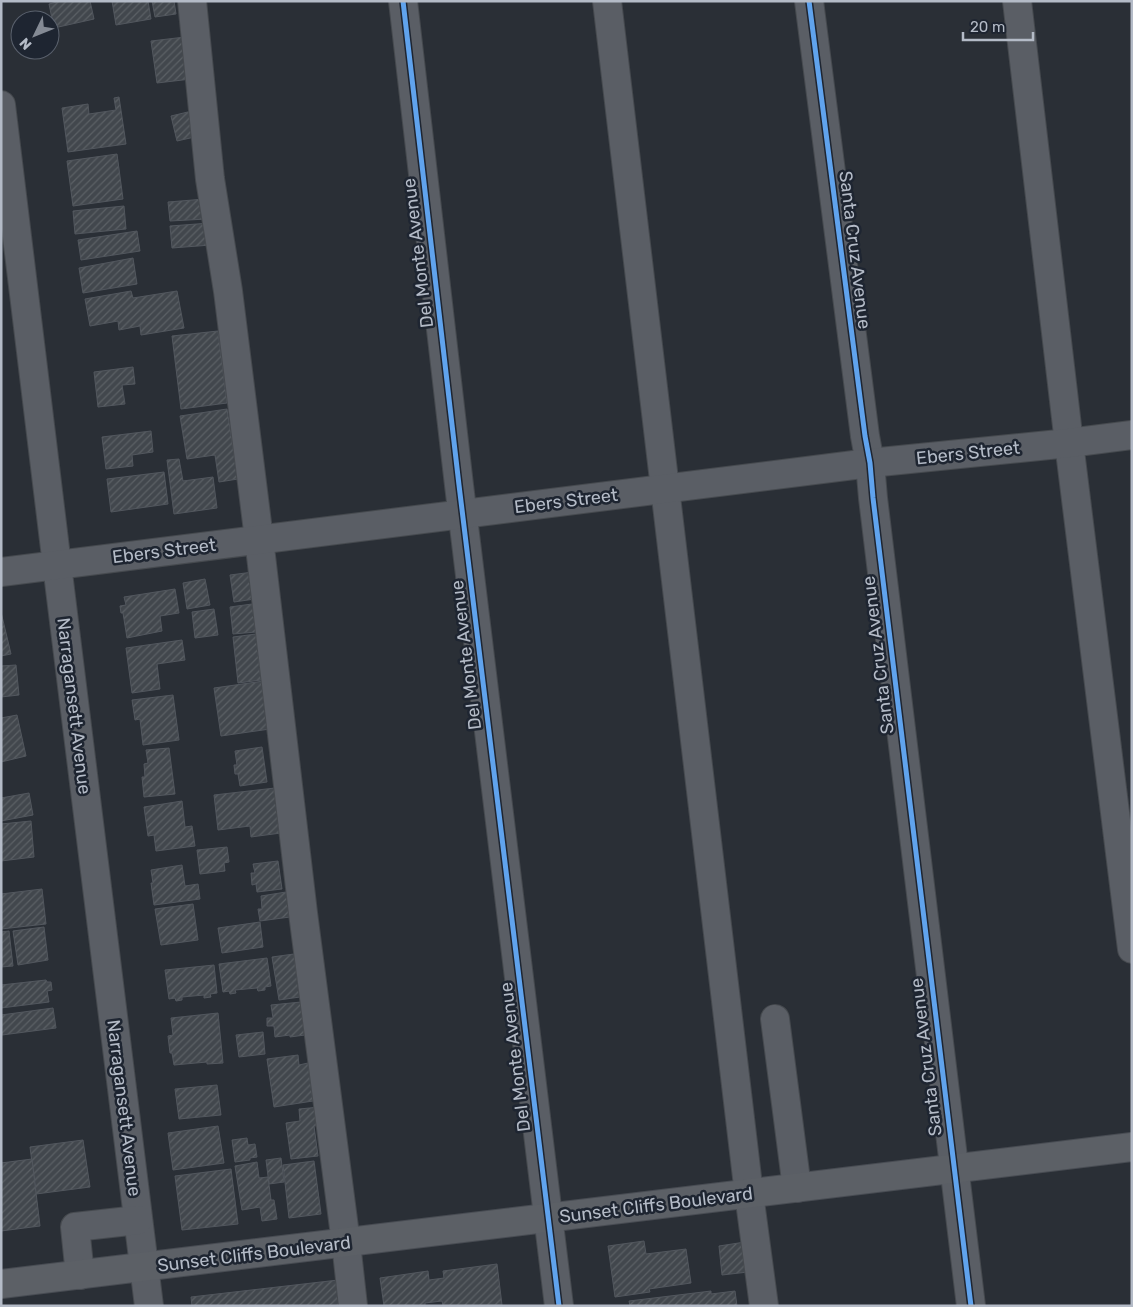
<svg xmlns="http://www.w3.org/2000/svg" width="1133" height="1307" font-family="Rubik,sans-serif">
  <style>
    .building { fill: url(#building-hatch); stroke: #52575e }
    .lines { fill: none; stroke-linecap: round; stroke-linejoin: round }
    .minor-casing { stroke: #464a4f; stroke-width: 30 }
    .major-casing { stroke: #484c53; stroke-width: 30 }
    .minor { stroke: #5a5e65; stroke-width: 28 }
    .major { stroke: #5c6066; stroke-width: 28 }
    .cycleway-casing { stroke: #1e2531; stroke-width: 8 }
    .cycleway { stroke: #60a3ed; stroke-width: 5 }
    .labels { text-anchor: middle; stroke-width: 5; stroke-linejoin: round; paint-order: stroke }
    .street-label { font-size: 18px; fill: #b4bbc7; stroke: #1e2531 }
  </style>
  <defs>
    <pattern id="building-hatch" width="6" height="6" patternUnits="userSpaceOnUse" patternTransform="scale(1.25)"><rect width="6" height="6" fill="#42474d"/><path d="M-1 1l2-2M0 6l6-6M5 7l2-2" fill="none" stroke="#5b6065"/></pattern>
  </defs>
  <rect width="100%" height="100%" fill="#2a2f36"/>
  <g class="building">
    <path d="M 61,1 L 90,1 L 94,19 L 54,28 L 49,4 Z"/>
    <path d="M 112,1 L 148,1 L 151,19 L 116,25 Z"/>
    <path d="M 152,1 L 174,1 L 176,14 L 155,17 Z"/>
    <path d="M 185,37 L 191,79 L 157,83 L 151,41 Z"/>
    <path d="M 119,97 L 126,144 L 68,152 L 62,108 L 88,104 L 89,114 L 116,110 L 114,98 Z"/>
    <path d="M 192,111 L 199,136 L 177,141 L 171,116 Z"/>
    <path d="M 117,154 L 123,199 L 73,206 L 67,161 Z"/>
    <path d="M 205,199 L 207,219 L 170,221 L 168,202 Z"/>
    <path d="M 124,206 L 126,229 L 75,234 L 73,211 Z"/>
    <path d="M 210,223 L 211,245 L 172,248 L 170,226 Z"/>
    <path d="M 137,231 L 140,251 L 81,260 L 78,240 Z"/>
    <path d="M 133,258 L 137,284 L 83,293 L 79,268 Z"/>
    <path d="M 131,291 L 133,298 L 177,291 L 184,328 L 141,335 L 140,326 L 119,330 L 118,321 L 90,326 L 85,299 Z"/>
    <path d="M 218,331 L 227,403 L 181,409 L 172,336 Z"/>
    <path d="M 133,367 L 135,384 L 122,385 L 125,404 L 98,407 L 94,372 Z"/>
    <path d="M 227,409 L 238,479 L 219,482 L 215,455 L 187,459 L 180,416 Z"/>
    <path d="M 151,431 L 153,452 L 132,455 L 133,466 L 106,469 L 102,437 Z"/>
    <path d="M 179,459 L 183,481 L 213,477 L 217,508 L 174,514 L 167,460 Z"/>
    <path d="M 164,472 L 168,504 L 111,512 L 107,479 Z"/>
    <path d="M 253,572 L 255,599 L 234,602 L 230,575 Z"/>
    <path d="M 205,579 L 210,605 L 187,609 L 183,583 Z"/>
    <path d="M 175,589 L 179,613 L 160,616 L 162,631 L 127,638 L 123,613 L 121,613 L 120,606 L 126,605 L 124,597 Z"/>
    <path d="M 252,604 L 256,632 L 233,634 L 230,607 Z"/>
    <path d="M 214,609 L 218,635 L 195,638 L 192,612 Z"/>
    <path d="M 1,612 L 11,654 L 1,656 Z"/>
    <path d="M 256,634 L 261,680 L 238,683 L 233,637 Z"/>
    <path d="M 182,640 L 185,660 L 157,664 L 160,689 L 132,693 L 126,648 Z"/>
    <path d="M 16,665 L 19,695 L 1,697 L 1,666 Z"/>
    <path d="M 264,681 L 270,729 L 221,736 L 214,688 Z"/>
    <path d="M 173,695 L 179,740 L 143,745 L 140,719 L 135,720 L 132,700 Z"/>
    <path d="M 17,715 L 26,756 L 1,762 L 1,718 Z"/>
    <path d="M 262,747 L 267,782 L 240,786 L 238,774 L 235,774 L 234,765 L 237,765 L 235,751 Z"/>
    <path d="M 169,748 L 175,794 L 144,797 L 142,777 L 145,777 L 144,764 L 148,763 L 146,750 Z"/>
    <path d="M 275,788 L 281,833 L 251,837 L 250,826 L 218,830 L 214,795 Z"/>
    <path d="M 29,793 L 33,815 L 1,821 L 1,798 Z"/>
    <path d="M 182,801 L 185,827 L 192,826 L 195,846 L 156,851 L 154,835 L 148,836 L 144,807 Z"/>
    <path d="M 31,821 L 34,857 L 1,861 L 1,824 Z"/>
    <path d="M 227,847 L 229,862 L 224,863 L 225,871 L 200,874 L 197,850 Z"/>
    <path d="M 278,861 L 282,889 L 257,892 L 256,884 L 252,885 L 251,873 L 255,873 L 253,864 Z"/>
    <path d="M 182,865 L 185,886 L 198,884 L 200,899 L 154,905 L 151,883 L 153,883 L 151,870 Z"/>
    <path d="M 42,889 L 46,924 L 1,929 L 1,894 Z"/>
    <path d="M 286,892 L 290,917 L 260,921 L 258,909 L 262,909 L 261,896 Z"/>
    <path d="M 193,904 L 198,940 L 161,945 L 155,909 Z"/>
    <path d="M 260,922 L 263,947 L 222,953 L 218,928 Z"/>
    <path d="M 44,927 L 48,960 L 18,965 L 13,931 Z"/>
    <path d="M 9,931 L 13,966 L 1,967 L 1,932 Z"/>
    <path d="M 294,954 L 300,997 L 279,1000 L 272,957 Z"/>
    <path d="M 267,958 L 271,986 L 265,987 L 265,990 L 258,991 L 257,988 L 235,990 L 236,993 L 230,994 L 229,991 L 223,992 L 219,964 Z"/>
    <path d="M 214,965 L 217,993 L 210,994 L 211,997 L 204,998 L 204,995 L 182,997 L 182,1000 L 176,1001 L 175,998 L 169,999 L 165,970 Z"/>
    <path d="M 46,980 L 47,982 L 51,982 L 52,990 L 47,991 L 49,1002 L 1,1008 L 1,985 Z"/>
    <path d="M 301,1002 L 305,1035 L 290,1037 L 290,1035 L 275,1037 L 274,1026 L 267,1026 L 267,1018 L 273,1018 L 271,1005 Z"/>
    <path d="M 53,1008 L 56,1028 L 2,1035 L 1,1034 L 1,1015 Z"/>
    <path d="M 218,1013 L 223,1063 L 207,1064 L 207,1062 L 174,1065 L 172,1053 L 170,1053 L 168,1036 L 173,1035 L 171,1018 Z"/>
    <path d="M 263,1032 L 265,1054 L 239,1057 L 236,1035 Z"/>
    <path d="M 298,1055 L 299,1065 L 308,1063 L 313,1101 L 274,1107 L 267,1059 Z"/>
    <path d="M 217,1085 L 221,1115 L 179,1119 L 175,1089 Z"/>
    <path d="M 320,1107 L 322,1125 L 314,1126 L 318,1156 L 291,1159 L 286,1123 L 300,1121 L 299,1109 Z"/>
    <path d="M 218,1126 L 224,1163 L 173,1170 L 168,1133 Z"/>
    <path d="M 247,1138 L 248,1145 L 255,1144 L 257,1157 L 250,1158 L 250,1160 L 235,1162 L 232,1140 Z"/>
    <path d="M 83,1140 L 90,1187 L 36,1194 L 30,1147 Z"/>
    <path d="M 281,1158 L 284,1182 L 269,1184 L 266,1160 Z"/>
    <path d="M 32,1159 L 40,1226 L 1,1231 L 1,1163 Z"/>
    <path d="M 314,1161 L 321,1214 L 289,1218 L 283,1165 Z"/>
    <path d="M 257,1162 L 259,1178 L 268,1177 L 271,1200 L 274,1200 L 277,1219 L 262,1221 L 260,1207 L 242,1210 L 235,1166 Z"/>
    <path d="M 231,1169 L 238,1224 L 182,1230 L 175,1176 Z"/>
    <path d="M 644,1241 L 646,1254 L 686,1249 L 691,1283 L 649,1289 L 650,1292 L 615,1297 L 608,1246 Z"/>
    <path d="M 745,1242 L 748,1272 L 722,1275 L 719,1246 Z"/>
    <path d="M 497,1264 L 502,1305 L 443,1306 L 442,1301 L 425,1303 L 425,1306 L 384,1306 L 380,1278 L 428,1271 L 429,1280 L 444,1278 L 443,1271 Z"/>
    <path d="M 338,1280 L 341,1306 L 192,1306 L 191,1297 Z"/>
    <path d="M 711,1291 L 711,1294 L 735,1291 L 737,1306 L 630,1306 L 629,1301 Z"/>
  </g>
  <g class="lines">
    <defs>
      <g id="minor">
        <path d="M 192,1 L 210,179 L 228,291 L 259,539 L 303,913 L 346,1243 L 353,1306"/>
        <path d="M 403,1 L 459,485 L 559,1306"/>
        <path d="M 607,1 L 749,1194 L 764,1306"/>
        <path d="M 809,1 L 865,436 L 870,463 L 873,498 L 971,1306"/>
        <path d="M 1017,1 L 1069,443 L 1132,949"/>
        <path d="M 1,105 L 57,565 L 149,1306"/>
        <path d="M 1,572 L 870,463 L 1069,443 L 1132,435"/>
        <path d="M 775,1019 L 797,1188"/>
        <path d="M 80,1275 L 75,1227 L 138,1220"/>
      </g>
      <path id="major" d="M 1,1284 L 1132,1147"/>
    </defs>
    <use href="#minor" class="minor-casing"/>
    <use href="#major" class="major-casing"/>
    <use href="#minor" class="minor"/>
    <use href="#major" class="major"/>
    <defs>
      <g id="cycleway">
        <path d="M 403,1 L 459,485 L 559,1306"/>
        <path d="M 809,1 L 865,436 L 870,463 L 873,498 L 971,1306"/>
      </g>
    </defs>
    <use href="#cycleway" class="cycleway-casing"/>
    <use href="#cycleway" class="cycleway"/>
  </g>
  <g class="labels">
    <g class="street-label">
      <text transform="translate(855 250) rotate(83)" y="6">Santa Cruz Avenue</text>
      <text transform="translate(418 253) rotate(-97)" y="6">Del Monte Avenue</text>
      <text transform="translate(968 453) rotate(-6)" y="6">Ebers Street</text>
      <text transform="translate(566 501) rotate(-7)" y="6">Ebers Street</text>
      <text transform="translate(164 551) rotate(-7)" y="6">Ebers Street</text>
      <text transform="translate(466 655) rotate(-97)" y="6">Del Monte Avenue</text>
      <text transform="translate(878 655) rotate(-97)" y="6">Santa Cruz Avenue</text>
      <text transform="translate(74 706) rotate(83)" y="6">Narragansett Avenue</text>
      <text transform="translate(515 1057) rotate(-97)" y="6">Del Monte Avenue</text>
      <text transform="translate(926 1057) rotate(-97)" y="6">Santa Cruz Avenue</text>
      <text transform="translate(124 1108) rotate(83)" y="6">Narragansett Avenue</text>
      <text transform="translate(656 1205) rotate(-7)" y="6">Sunset Cliffs Boulevard</text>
      <text transform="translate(254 1254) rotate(-7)" y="6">Sunset Cliffs Boulevard</text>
    </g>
  </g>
  <rect width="1133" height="1307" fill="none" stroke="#b4bbc7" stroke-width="5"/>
  <g transform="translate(35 35) rotate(227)"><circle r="24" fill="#1e2531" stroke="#5a616d"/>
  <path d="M0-4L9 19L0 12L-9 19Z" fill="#848a94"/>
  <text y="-8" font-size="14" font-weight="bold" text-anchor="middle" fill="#b4bbc7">N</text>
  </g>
  <path d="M963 32v8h70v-8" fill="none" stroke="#b4bbc7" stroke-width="2.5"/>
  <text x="970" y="32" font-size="15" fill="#b4bbc7" stroke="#1e2531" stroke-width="4" paint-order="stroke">20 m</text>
</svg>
